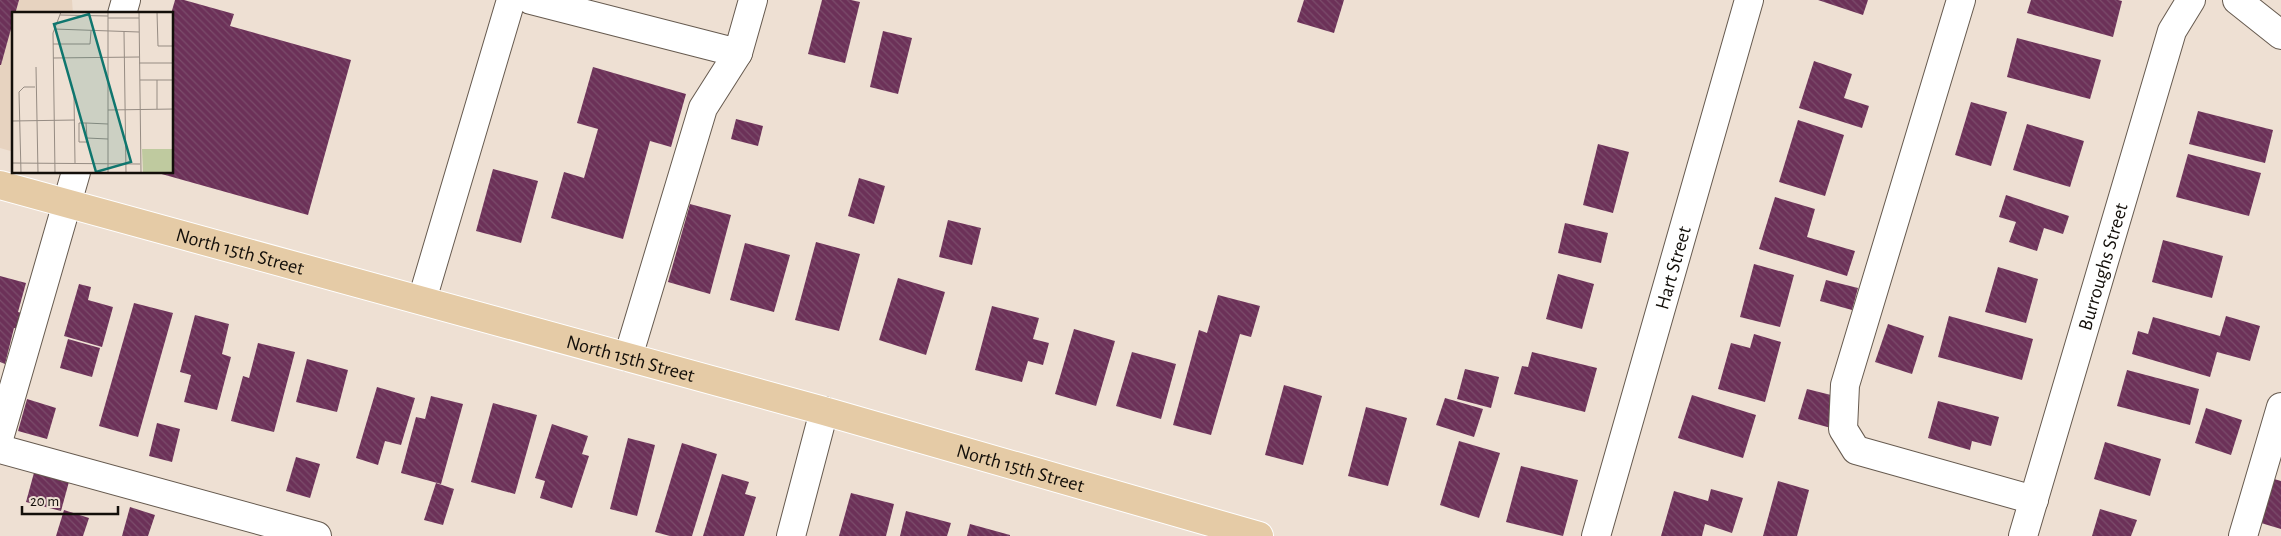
<svg xmlns="http://www.w3.org/2000/svg" width="2281" height="536" font-family="'Alegreya Sans',sans-serif">
  <style>
    .built { fill: #e7d3c0 }
    .building { fill: url(#building-back-hatch) }
    .lines { fill: none; stroke-linecap: round; stroke-linejoin: round }
    .minor-casing { stroke: #665a4f; stroke-width: 30 }
    .major-casing { stroke: #fff; stroke-width: 30 }
    .minor { stroke: #fff; stroke-width: 28 }
    .major { stroke: #e5cba6; stroke-width: 28 }
    .labels { text-anchor: middle; stroke-width: 5; stroke-linejoin: round; paint-order: stroke }
    .street-label { font-size: 20px; fill: #130f0a; stroke: #eee0d3 }
    .inset-road { fill: none; stroke: #968c83; stroke-width: 1 }
    .view { fill: #0f766e; fill-opacity: 0.15; stroke: #0f766e; stroke-width: 2.5 }
    .inset-edge { fill: none; stroke: #130f0a; stroke-width: 2.5 }
  </style>
  <defs>
    <pattern id="building-back-hatch" width="6" height="6" patternUnits="userSpaceOnUse" patternTransform="scale(1.25)"><rect width="6" height="6" fill="#6c3158"/><path d="M-1 5l2 2M0 0l6 6M5-1l2 2" fill="none" stroke="#7b4c6b"/></pattern>
  </defs>
  <rect width="100%" height="100%" fill="#eee0d3"/>
  <path class="built" d="M 0,0 L 72,0 L 73,14 L 14,14 L 14,152 L 0,148 Z"/>
  <g class="building">
    <path d="M 0,0 L 19,0 L 1,65 L 0,65 Z"/>
    <path d="M 175,0 L 184,0 L 234,14 L 230,26 L 351,60 L 308,215 L 158,173 L 172,172 L 172,14 L 171,14 Z"/>
    <path d="M 822,0 L 851,0 L 860,2 L 845,63 L 808,54 Z"/>
    <path d="M 1304,0 L 1344,0 L 1334,33 L 1297,22 Z"/>
    <path d="M 1818,0 L 1868,0 L 1863,15 Z"/>
    <path d="M 2031,0 L 2118,0 L 2122,1 L 2113,37 L 2027,13 Z"/>
    <path d="M 883,31 L 912,38 L 898,94 L 870,87 Z"/>
    <path d="M 2017,38 L 2101,60 L 2090,99 L 2007,77 Z"/>
    <path d="M 1814,61 L 1852,74 L 1844,98 L 1869,106 L 1862,128 L 1799,108 Z"/>
    <path d="M 593,67 L 686,94 L 671,147 L 650,141 L 623,239 L 551,218 L 564,172 L 584,178 L 598,129 L 577,123 Z"/>
    <path d="M 1971,102 L 2007,112 L 1991,166 L 1955,155 Z"/>
    <path d="M 2198,111 L 2273,130 L 2265,163 L 2189,144 Z"/>
    <path d="M 736,119 L 763,126 L 758,146 L 731,139 Z"/>
    <path d="M 1798,120 L 1844,135 L 1825,196 L 1779,182 Z"/>
    <path d="M 2027,124 L 2084,141 L 2070,187 L 2013,170 Z"/>
    <path d="M 1598,144 L 1629,152 L 1613,213 L 1583,205 Z"/>
    <path d="M 2188,154 L 2261,173 L 2249,216 L 2176,197 Z"/>
    <path d="M 493,169 L 538,181 L 521,243 L 476,231 Z"/>
    <path d="M 859,178 L 885,186 L 874,224 L 848,216 Z"/>
    <path d="M 2006,195 L 2069,216 L 2063,234 L 2044,228 L 2037,251 L 2009,242 L 2016,222 L 1999,217 Z"/>
    <path d="M 1775,197 L 1815,209 L 1807,237 L 1855,251 L 1847,276 L 1759,249 Z"/>
    <path d="M 690,204 L 731,215 L 710,294 L 668,282 Z"/>
    <path d="M 948,220 L 981,228 L 972,265 L 939,257 Z"/>
    <path d="M 1565,223 L 1608,233 L 1601,263 L 1558,253 Z"/>
    <path d="M 2163,240 L 2223,256 L 2212,298 L 2152,282 Z"/>
    <path d="M 816,242 L 860,254 L 839,331 L 795,320 Z"/>
    <path d="M 745,243 L 790,255 L 774,312 L 730,300 Z"/>
    <path d="M 1754,264 L 1794,275 L 1780,327 L 1740,317 Z"/>
    <path d="M 1998,267 L 2038,279 L 2026,323 L 1985,312 Z"/>
    <path d="M 1558,274 L 1594,284 L 1582,329 L 1546,319 Z"/>
    <path d="M 0,276 L 26,283 L 18,312 L 29,315 L 25,331 L 14,328 L 5,364 L 0,362 Z"/>
    <path d="M 898,278 L 945,292 L 926,355 L 879,340 Z"/>
    <path d="M 1826,280 L 1858,288 L 1852,310 L 1820,301 Z"/>
    <path d="M 79,284 L 91,287 L 88,300 L 113,307 L 102,347 L 64,336 Z"/>
    <path d="M 1218,295 L 1260,306 L 1251,337 L 1240,334 L 1211,435 L 1173,425 L 1199,330 L 1207,333 Z"/>
    <path d="M 134,303 L 173,313 L 138,437 L 99,426 Z"/>
    <path d="M 992,306 L 1039,318 L 1033,339 L 1049,343 L 1043,365 L 1028,361 L 1022,382 L 975,370 Z"/>
    <path d="M 195,315 L 229,324 L 222,354 L 231,357 L 217,410 L 184,402 L 191,375 L 180,372 Z"/>
    <path d="M 1949,316 L 2033,339 L 2022,380 L 1938,357 Z"/>
    <path d="M 2226,316 L 2260,326 L 2250,361 L 2217,352 L 2210,377 L 2132,354 L 2138,331 L 2148,334 L 2153,317 L 2220,336 Z"/>
    <path d="M 1888,324 L 1924,336 L 1912,374 L 1875,362 Z"/>
    <path d="M 1074,329 L 1115,341 L 1096,406 L 1055,394 Z"/>
    <path d="M 1754,334 L 1781,342 L 1765,402 L 1718,389 L 1731,343 L 1750,348 Z"/>
    <path d="M 68,339 L 100,348 L 92,377 L 60,368 Z"/>
    <path d="M 258,343 L 295,352 L 274,432 L 231,421 L 243,376 L 249,378 Z"/>
    <path d="M 1132,352 L 1176,364 L 1161,419 L 1116,406 Z"/>
    <path d="M 1532,352 L 1597,368 L 1585,412 L 1514,394 L 1522,366 L 1528,367 Z"/>
    <path d="M 307,359 L 348,370 L 337,412 L 296,402 Z"/>
    <path d="M 1465,369 L 1499,377 L 1491,408 L 1457,399 Z"/>
    <path d="M 2127,370 L 2199,389 L 2190,425 L 2117,406 Z"/>
    <path d="M 1284,385 L 1322,396 L 1303,465 L 1265,455 Z"/>
    <path d="M 377,387 L 415,398 L 401,445 L 385,441 L 378,465 L 356,458 Z"/>
    <path d="M 1807,389 L 1839,397 L 1831,428 L 1798,419 Z"/>
    <path d="M 1692,395 L 1756,415 L 1743,458 L 1678,438 Z"/>
    <path d="M 431,396 L 463,404 L 441,484 L 401,473 L 416,417 L 425,419 Z"/>
    <path d="M 1445,398 L 1483,409 L 1474,437 L 1436,425 Z"/>
    <path d="M 27,399 L 56,408 L 47,439 L 18,431 Z"/>
    <path d="M 1938,401 L 1999,417 L 1991,446 L 1972,441 L 1970,450 L 1928,438 Z"/>
    <path d="M 493,403 L 537,415 L 515,494 L 471,482 Z"/>
    <path d="M 1366,407 L 1407,418 L 1388,486 L 1348,476 Z"/>
    <path d="M 2206,408 L 2242,420 L 2231,455 L 2195,443 Z"/>
    <path d="M 157,423 L 180,429 L 172,462 L 149,456 Z"/>
    <path d="M 552,424 L 588,436 L 582,454 L 589,456 L 572,508 L 540,498 L 545,481 L 535,478 Z"/>
    <path d="M 628,438 L 655,445 L 637,516 L 610,509 Z"/>
    <path d="M 1459,441 L 1500,453 L 1479,518 L 1440,505 Z"/>
    <path d="M 2105,442 L 2161,459 L 2150,496 L 2094,479 Z"/>
    <path d="M 682,443 L 717,454 L 692,536 L 670,536 L 655,532 Z"/>
    <path d="M 296,457 L 320,464 L 310,498 L 286,491 Z"/>
    <path d="M 1521,466 L 1578,480 L 1563,536 L 1506,522 Z"/>
    <path d="M 35,469 L 70,478 L 61,511 L 26,502 Z"/>
    <path d="M 722,474 L 749,482 L 745,494 L 756,497 L 744,536 L 703,536 Z"/>
    <path d="M 2274,479 L 2281,481 L 2281,529 L 2261,523 Z"/>
    <path d="M 1778,481 L 1809,490 L 1797,536 L 1763,536 Z"/>
    <path d="M 436,483 L 454,489 L 443,525 L 424,520 Z"/>
    <path d="M 1711,489 L 1743,498 L 1732,533 L 1705,524 L 1702,536 L 1661,536 L 1674,491 L 1708,501 Z"/>
    <path d="M 851,493 L 894,504 L 886,536 L 839,536 Z"/>
    <path d="M 130,507 L 155,515 L 148,536 L 122,536 Z"/>
    <path d="M 2100,509 L 2137,520 L 2131,536 L 2092,536 Z"/>
    <path d="M 64,510 L 89,518 L 83,536 L 56,536 Z"/>
    <path d="M 906,511 L 951,523 L 947,536 L 900,536 Z"/>
    <path d="M 970,524 L 1010,535 L 1010,536 L 967,536 Z"/>
  </g>
  <g class="lines">
    <defs>
      <g id="minor">
        <path d="M 531,0 L 738,53 L 753,0"/>
        <path d="M 1961,0 L 1845,385 L 1843,429 L 1856,450 L 2034,500"/>
        <path d="M 2237,0 L 2281,35"/>
        <path d="M 122,14 L 126,0"/>
        <path d="M 422,300 L 511,0"/>
        <path d="M 628,357 L 703,108 L 738,53"/>
        <path d="M 0,435 L 76,172"/>
        <path d="M 0,449 L 317,536"/>
        <path d="M 791,536 L 824,411"/>
        <path id="s1" d="M 1596,536 L 1749,0"/>
        <path id="s2" d="M 2023,536 L 2172,31 L 2191,0"/>
        <path d="M 2243,536 L 2281,407"/>
      </g>
      <g id="major">
        <path id="s3" d="M 0,185 L 824,411 L 1259,536"/>
      </g>
    </defs>
    <use href="#minor" class="minor-casing"/>
    <use href="#major" class="major-casing"/>
    <use href="#minor" class="minor"/>
    <use href="#major" class="major"/>
  </g>
  <g class="labels">
    <g class="street-label">
      <text dy="7" stroke="none"><textPath href="#s3" startOffset="249">North 15th Street</textPath></text>
      <text dy="7" stroke="none"><textPath href="#s2" startOffset="281">Burroughs Street</textPath></text>
      <text dy="7" stroke="none"><textPath href="#s1" startOffset="279">Hart Street</textPath></text>
      <text dy="7" stroke="none"><textPath href="#s3" startOffset="654">North 15th Street</textPath></text>
      <text dy="7" stroke="none"><textPath href="#s3" startOffset="1059">North 15th Street</textPath></text>
    </g>
  </g>
  <g transform="translate(12 12)">
    <rect width="161" height="161" fill="#eee0d3"/>
    <path d="M 130,137 L 161,137 L 161,161 L 131,161 Z" fill="#bfca9f"/>
    <path class="inset-road" d="M 96,0 L 96,161M 127,0 L 129,161M 145,0 L 146,34 L 162,34M 48,3 L 96,4M 96,6 L 127,6M 42,17 L 127,20M 112,20 L 114,161M 41,32 L 78,32 L 79,19M 41,46 L 127,45M 127,51 L 162,51M 24,55 L 26,161M 128,68 L 162,68M 145,68 L 145,97M 62,84 L 63,151M 96,98 L 162,97M 0,109 L 63,108M 74,111 L 96,112M 75,126 L 75,130 L 67,130 L 67,111 L 74,111 L 75,126 L 96,127M 0,151 L 128,152M 9,161 L 7,80 L 12,75 L 23,75M 43,161 L 41,21 L 49,0"/>
    <path class="view" d="M 77,2 L 119,150 L 84,160 L 42,12 Z"/>
    <rect width="161" height="161" class="inset-edge"/>
  </g>
  <path d="M22 506v8h96v-8" fill="none" stroke="#130f0a" stroke-width="2.5"/>
  <text x="30" y="506" font-size="15" fill="#130f0a" stroke="#eee0d3" stroke-width="4" paint-order="stroke">20 m</text>
</svg>
